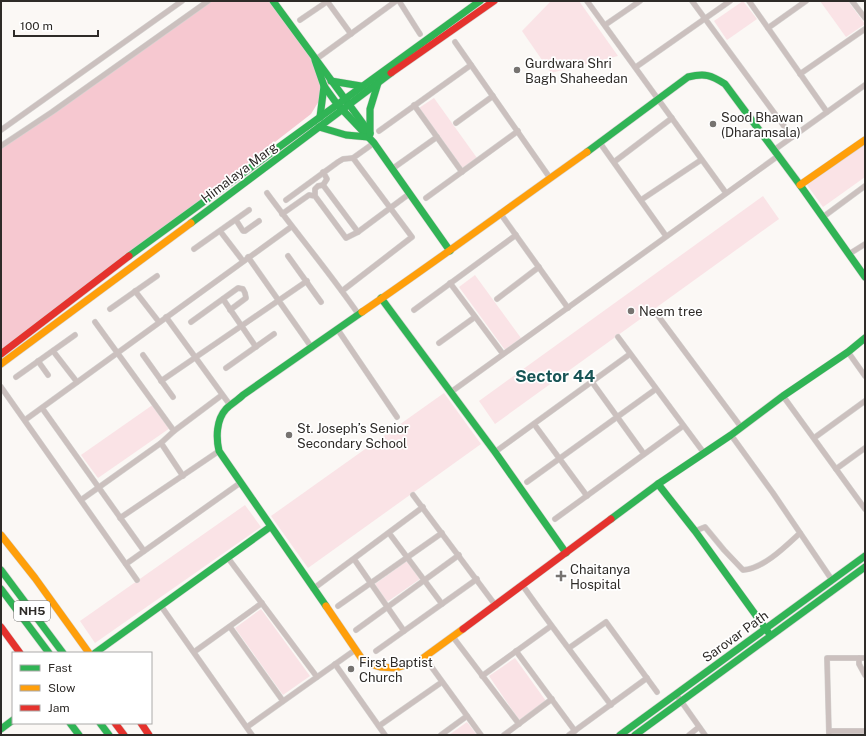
<svg xmlns="http://www.w3.org/2000/svg" width="866" height="736" font-family="'Public Sans',sans-serif">
  <style>
    .green { fill: #fae3e6 }
    .forest { fill: #f6c8d0 }
    .lines { fill: none; stroke-linecap: round; stroke-linejoin: round }
    .street-casing { stroke: #d5d3d1; stroke-width: 6 }
    .fast-casing { stroke: #d5d3d1; stroke-width: 8 }
    .slow-casing { stroke: #d5d3d1; stroke-width: 8 }
    .jam-casing { stroke: #d5d3d1; stroke-width: 8 }
    .street { stroke: #cbc0be; stroke-width: 5 }
    .fast { stroke: #30b455; stroke-width: 7 }
    .slow { stroke: #ff9f0a; stroke-width: 7 }
    .jam { stroke: #e5322d; stroke-width: 7 }
    .poi-dot { fill: #767370; stroke: #fff; stroke-width: 1.5 }
    .labels { text-anchor: middle; stroke-width: 3.5; stroke-linejoin: round; paint-order: stroke }
    .shield { fill: #fff; stroke: #6d6b68; stroke-width: 1 }
    .shield-label { font-size: 12px; font-weight: bold; fill: #2e2b28 }
    .poi-label { font-size: 13px; fill: #2e2b28; stroke: #fff; text-anchor: start }
    .street-label { font-size: 13px; fill: #2e2b28; stroke: #fff }
    .district-label { font-size: 17px; font-weight: bold; fill: #175455; stroke: #fff }
  </style>
  <rect width="100%" height="100%" fill="#fbf8f5"/>
  <g class="green">
    <path d="M 551,1 L 579,1 L 618,56 L 551,73 L 522,31 Z"/>
    <path d="M 743,1 L 757,19 L 727,40 L 714,21 Z"/>
    <path d="M 820,1 L 848,1 L 865,24 L 846,37 Z"/>
    <path d="M 434,98 L 477,158 L 462,169 L 419,108 Z"/>
    <path d="M 865,143 L 865,177 L 823,207 L 807,185 Z"/>
    <path d="M 763,196 L 779,219 L 495,424 L 479,401 Z"/>
    <path d="M 475,275 L 521,338 L 505,350 L 459,287 Z"/>
    <path d="M 444,393 L 481,444 L 308,568 L 271,516 Z"/>
    <path d="M 154,404 L 170,428 L 98,478 L 81,455 Z"/>
    <path d="M 245,505 L 261,527 L 95,643 L 80,621 Z"/>
    <path d="M 407,561 L 420,579 L 387,602 L 375,584 Z"/>
    <path d="M 261,609 L 310,676 L 283,695 L 235,628 Z"/>
    <path d="M 515,658 L 546,701 L 519,720 L 489,676 Z"/>
    <path d="M 467,722 L 477,735 L 449,735 Z"/>
  </g>
  <path class="forest" d="M 208,1 L 273,1 L 330,83 L 311,114 L 1,354 L 1,144 L 52,112 Z"/>
  <g class="lines">
    <defs>
      <g id="street">
        <path d="M 327,1 L 351,34"/>
        <path d="M 399,1 L 420,34"/>
        <path d="M 587,1 L 726,193"/>
        <path d="M 692,1 L 792,137"/>
        <path d="M 749,1 L 827,112"/>
        <path d="M 852,1 L 865,18"/>
        <path d="M 300,20 L 328,1"/>
        <path d="M 605,25 L 640,1"/>
        <path d="M 768,28 L 806,1"/>
        <path d="M 455,42 L 550,178"/>
        <path d="M 315,60 L 396,1"/>
        <path d="M 636,67 L 730,1"/>
        <path d="M 800,74 L 865,29"/>
        <path d="M 414,105 L 462,172"/>
        <path d="M 456,123 L 493,96"/>
        <path d="M 1,130 L 182,1"/>
        <path d="M 379,131 L 471,65"/>
        <path d="M 600,143 L 666,236"/>
        <path d="M 1,146 L 52,112 L 208,1"/>
        <path d="M 774,150 L 865,85"/>
        <path d="M 614,162 L 672,118"/>
        <path d="M 392,169 L 437,137"/>
        <path d="M 323,172 L 327,179 L 323,185"/>
        <path d="M 267,193 C 297,234 330,273 359,315"/>
        <path d="M 426,198 L 518,131"/>
        <path d="M 286,200 L 338,162 L 343,159 L 353,158"/>
        <path d="M 641,200 L 701,160"/>
        <path d="M 500,213 L 568,308"/>
        <path d="M 282,214 L 309,195 L 315,196 L 315,189 L 318,186 L 323,185 L 358,232 L 346,238 L 315,196"/>
        <path d="M 823,217 L 865,186"/>
        <path d="M 236,220 L 243,231 L 245,231 L 259,221"/>
        <path d="M 220,231 L 243,261"/>
        <path d="M 358,232 L 409,194"/>
        <path d="M 194,249 L 249,210"/>
        <path d="M 849,254 L 865,244"/>
        <path d="M 288,256 L 321,302"/>
        <path d="M 248,257 L 312,348"/>
        <path d="M 450,283 L 503,354"/>
        <path d="M 135,291 L 159,322"/>
        <path d="M 342,291 L 412,237 L 353,158 L 374,143"/>
        <path d="M 223,299 L 256,347"/>
        <path d="M 497,299 L 539,267"/>
        <path d="M 110,309 L 157,276"/>
        <path d="M 414,310 L 516,235"/>
        <path d="M 656,313 L 741,427"/>
        <path d="M 166,317 L 230,405"/>
        <path d="M 95,322 L 174,431 L 222,395"/>
        <path d="M 191,322 L 238,288 L 243,289 L 245,293 L 246,298 L 230,310"/>
        <path d="M 338,330 L 397,417"/>
        <path d="M 618,337 L 704,453"/>
        <path d="M 439,343 L 475,317"/>
        <path d="M 53,351 L 77,382"/>
        <path d="M 848,352 L 865,376"/>
        <path d="M 143,355 L 173,397"/>
        <path d="M 38,361 L 48,375"/>
        <path d="M 226,368 L 274,334"/>
        <path d="M 16,377 L 75,335"/>
        <path d="M 161,381 L 307,281"/>
        <path d="M 592,382 L 644,454"/>
        <path d="M 1,387 L 137,580"/>
        <path d="M 451,392 L 778,156"/>
        <path d="M 783,396 L 865,509"/>
        <path d="M 42,408 L 144,551"/>
        <path d="M 25,420 L 291,227"/>
        <path d="M 534,424 L 587,496"/>
        <path d="M 731,435 L 773,493 L 832,580"/>
        <path d="M 814,438 L 865,401"/>
        <path d="M 161,443 L 183,476"/>
        <path d="M 495,452 L 630,354"/>
        <path d="M 836,469 L 865,448"/>
        <path d="M 527,482 L 656,389"/>
        <path d="M 413,495 L 496,606"/>
        <path d="M 81,500 L 161,443 L 174,431"/>
        <path d="M 120,518 L 219,451"/>
        <path d="M 555,519 L 683,426"/>
        <path d="M 695,531 L 705,527 L 724,550 L 743,570 C 763,569 786,546 800,533"/>
        <path d="M 389,533 L 442,604"/>
        <path d="M 228,558 L 317,677"/>
        <path d="M 354,559 L 404,631"/>
        <path d="M 126,564 L 240,483"/>
        <path d="M 523,586 C 551,626 581,665 611,705"/>
        <path d="M 313,589 L 423,507"/>
        <path d="M 161,606 L 252,735"/>
        <path d="M 338,606 L 442,533"/>
        <path d="M 230,627 L 283,701"/>
        <path d="M 356,630 L 459,555"/>
        <path d="M 453,637 L 519,724"/>
        <path d="M 569,648 L 606,622 L 657,692"/>
        <path d="M 376,651 L 477,579"/>
        <path d="M 516,651 L 575,731"/>
        <path d="M 194,652 L 262,603"/>
        <path d="M 425,658 L 481,735"/>
        <path d="M 859,658 L 859,664 L 865,675"/>
        <path d="M 335,664 L 385,735"/>
        <path d="M 482,676 L 551,626"/>
        <path d="M 676,694 L 705,735"/>
        <path d="M 379,726 L 442,682"/>
        <path d="M 247,727 L 355,650"/>
        <path d="M 829,731 L 865,731"/>
        <path d="M 441,735 L 467,716"/>
        <path d="M 504,735 L 552,699"/>
        <path d="M 569,735 L 647,678"/>
        <path d="M 689,735 L 699,727"/>
        <path d="M 829,735 L 827,658 L 865,658"/>
      </g>
      <g id="fast">
        <path d="M 273,1 L 370,133"/>
        <path d="M 315,60 L 324,86 L 337,104 L 374,143 L 450,251"/>
        <path d="M 331,81 L 361,86"/>
        <path d="M 320,117 L 324,86"/>
        <path d="M 319,127 L 346,135 L 368,137"/>
        <path d="M 370,134 L 370,109 L 378,83"/>
        <path d="M 587,152 L 688,77 C 705,73 711,75 725,84 L 800,185 L 865,277"/>
        <path d="M 191,223 L 391,73"/>
        <path d="M 129,256 L 480,1"/>
        <path d="M 381,298 L 495,452 L 566,553"/>
        <path d="M 658,484 L 695,531 L 768,632"/>
        <path d="M 611,519 L 658,484 L 731,435 L 783,396 L 848,352 L 865,338"/>
        <path d="M 1,570 L 63,653"/>
        <path d="M 1,589 L 49,653"/>
        <path d="M 326,606 L 219,451 C 216,438 216,420 226,409 C 231,404 238,400 243,395 L 362,312"/>
        <path d="M 95,653 L 270,527"/>
        <path d="M 70,723 L 79,735"/>
        <path d="M 100,723 L 109,735"/>
        <path d="M 1,729 L 13,720"/>
        <path d="M 620,735 L 865,556"/>
        <path d="M 635,735 L 865,567"/>
      </g>
      <g id="slow">
        <path d="M 800,185 L 865,140"/>
        <path d="M 362,312 C 438,260 512,205 587,152"/>
        <path d="M 1,364 L 191,223"/>
        <path d="M 1,535 L 35,578 L 89,653"/>
        <path d="M 326,606 L 362,659 L 373,665 L 380,667 L 396,668 L 419,661 L 463,629"/>
      </g>
      <g id="jam">
        <path d="M 391,73 L 494,1"/>
        <path d="M 1,354 L 129,256"/>
        <path d="M 1,627 L 20,653"/>
        <path d="M 463,629 L 611,519"/>
        <path d="M 115,723 L 124,735"/>
        <path d="M 141,723 L 149,735"/>
      </g>
    </defs>
    <use href="#street" class="street-casing"/>
    <use href="#fast" class="fast-casing"/>
    <use href="#slow" class="slow-casing"/>
    <use href="#jam" class="jam-casing"/>
    <use href="#street" class="street"/>
    <use href="#fast" class="fast"/>
    <use href="#slow" class="slow"/>
    <use href="#jam" class="jam"/>
  </g>
  <g class="poi-dot">
    <circle cx="517" cy="70" r="4"/>
    <circle cx="713" cy="124" r="4"/>
    <circle cx="631" cy="311" r="4"/>
    <circle cx="289" cy="435" r="4"/>
    <path d="M559 570h4v4h4v4h-4v4h-4v-4h-4v-4h4z"/>
    <circle cx="351" cy="669" r="4"/>
  </g>
  <g class="labels">
    <rect class="shield" x="14" y="601" width="36" height="20" rx="3"/>
    <g class="shield-label">
      <text x="32" y="615">NH5</text>
    </g>
    <g class="poi-label">
      <text x="525" y="68">Gurdwara Shri<tspan x="525" dy="15">Bagh Shaheedan</tspan></text>
      <text x="721" y="122">Sood Bhawan<tspan x="721" dy="15">(Dharamsala)</tspan></text>
      <text x="639" y="316">Neem tree</text>
      <text x="297" y="433">St. Joseph’s Senior<tspan x="297" dy="15">Secondary School</tspan></text>
      <text x="570" y="574">Chaitanya<tspan x="570" dy="15">Hospital</tspan></text>
      <text x="359" y="667">First Baptist<tspan x="359" dy="15">Church</tspan></text>
    </g>
    <g class="street-label">
      <text transform="translate(239 172) rotate(-37)" y="5">Himalaya Marg</text>
      <text transform="translate(735 636) rotate(-36)" y="5">Sarovar Path</text>
    </g>
    <g class="district-label">
      <text x="555" y="382">Sector 44</text>
    </g>
  </g>
  <rect width="866" height="736" fill="none" stroke="#2e2b28" stroke-width="4"/>
  <rect x="12" y="652" width="140" height="72" fill="#ffffff" stroke="#abaaa9"/>
  <rect x="20" y="665" width="20" height="6" fill="#30b455" stroke="#abaaa9"/>
  <text x="48" y="672" font-size="12" fill="#2e2b28">Fast</text>
  <rect x="20" y="685" width="20" height="6" fill="#ff9f0a" stroke="#abaaa9"/>
  <text x="48" y="692" font-size="12" fill="#2e2b28">Slow</text>
  <rect x="20" y="705" width="20" height="6" fill="#e5322d" stroke="#abaaa9"/>
  <text x="48" y="712" font-size="12" fill="#2e2b28">Jam</text>
  <path d="M14 30v6h84v-6" fill="none" stroke="#2e2b28" stroke-width="2"/>
  <text x="20" y="30" font-size="12" fill="#2e2b28" stroke="#ffffff" stroke-width="3" paint-order="stroke">100 m</text>
</svg>
